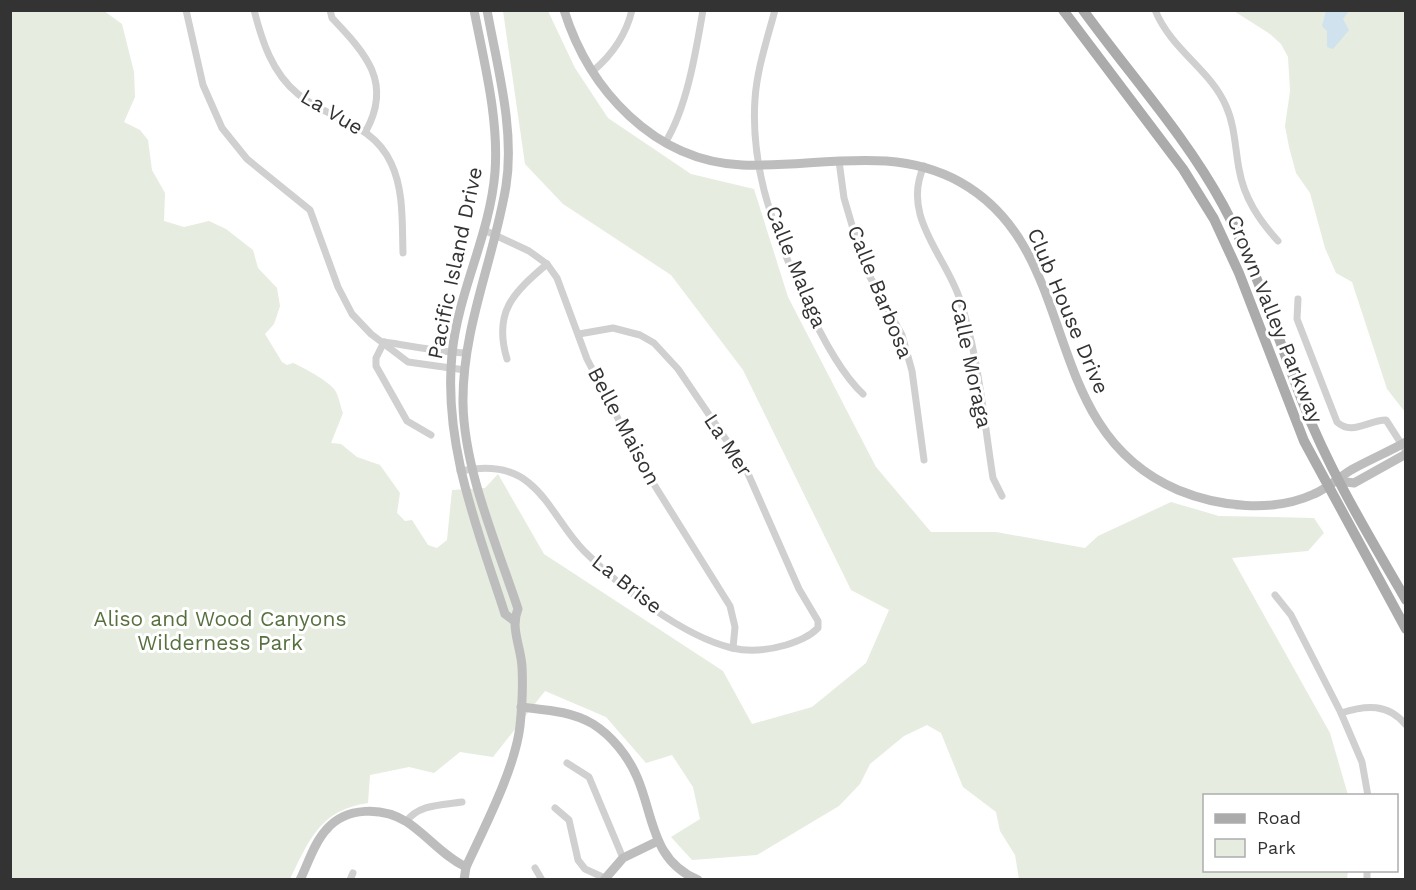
<svg xmlns="http://www.w3.org/2000/svg" width="1416" height="890" font-family="'Work Sans',sans-serif">
  <style>
    .green { fill: #e6ecdf }
    .water { fill: #cfe2ee }
    .lines { fill: none; stroke-linecap: round; stroke-linejoin: round }
    .street { stroke: #d0d0d0; stroke-width: 7 }
    .secondary { stroke: #bdbdbd; stroke-width: 9 }
    .primary { stroke: #ababab; stroke-width: 10 }
    .labels { text-anchor: middle; stroke-width: 6; stroke-linejoin: round; paint-order: stroke }
    .street-label { font-size: 21px; fill: #333; stroke: #fff }
    .park-label { font-size: 21px; fill: #56703f; stroke: #fff }
  </style>
  <rect width="100%" height="100%" fill="#fff"/>
  <g class="green">
    <path d="M 10,11 L 104,11 L 122,24 L 134,72 L 135,97 L 124,122 L 140,130 L 148,140 L 152,170 L 165,193 L 164,221 L 184,227 L 209,221 L 226,229 L 253,250 L 258,268 L 277,288 L 280,306 L 274,324 L 265,334 L 282,362 L 287,365 L 293,363 C 303,367 328,381 334,389 C 339,395 340,406 343,413 L 331,443 L 341,444 L 357,457 L 380,465 L 400,493 L 397,513 L 405,521 L 412,520 L 428,545 L 437,548 L 447,540 L 452,490 L 485,488 L 498,474 L 544,554 L 723,671 L 752,724 L 812,707 L 866,663 L 889,610 L 851,590 L 743,370 L 671,275 L 563,204 L 525,164 L 503,11 L 548,11 L 575,68 L 608,118 L 691,174 L 754,189 L 788,297 L 876,467 L 931,532 L 996,532 L 1085,548 L 1098,536 L 1171,502 L 1219,516 L 1314,518 L 1324,533 L 1308,551 L 1232,558 L 1330,733 L 1348,795 L 1204,796 L 1204,870 L 1348,871 L 1347,879 L 1019,879 L 1015,855 L 1000,831 L 996,812 L 963,787 L 941,733 L 927,725 L 904,736 L 870,764 L 860,784 L 839,806 L 757,855 L 692,860 L 671,837 L 700,819 L 693,787 L 672,755 L 646,763 L 606,717 L 545,691 L 493,757 L 460,752 L 434,773 L 409,767 L 370,775 L 368,803 C 320,810 309,840 290,879 L 11,879 Z"/>
    <path d="M 1234,11 L 1405,11 L 1405,412 L 1387,389 L 1352,282 L 1336,273 L 1325,248 L 1310,193 L 1296,173 L 1289,147 L 1285,126 L 1290,91 L 1288,57 L 1281,44 L 1270,34 Z"/>
  </g>
  <path class="water" d="M 1326,11 L 1349,11 L 1343,19 L 1349,30 L 1333,49 L 1327,47 L 1327,31 L 1322,26 Z"/>
  <g class="lines">
    <g class="street">
      <path d="M 186,10 L 203,85 L 222,128 L 247,159 L 310,210 L 338,287 L 352,314 L 371,334 L 408,362 L 465,370"/>
      <path d="M 254,10 C 262,41 272,73 298,94 C 329,120 372,122 391,163 C 404,190 402,223 403,253"/>
      <path d="M 330,10 L 332,18 C 365,53 393,82 366,131"/>
      <path d="M 775,10 C 767,40 757,69 755,99 C 753,128 757,162 764,190 C 778,243 823,357 863,394"/>
      <path d="M 1155,10 C 1172,51 1210,69 1226,106 C 1235,126 1235,148 1239,169 C 1244,198 1259,220 1278,241"/>
      <path d="M 593,71 C 612,55 626,35 632,10"/>
      <path d="M 665,143 C 687,108 696,51 703,10"/>
      <path d="M 839,161 L 844,198 L 864,266 L 902,335 L 912,371 L 924,460"/>
      <path d="M 924,166 C 901,215 944,254 959,297 C 978,351 984,421 993,478 L 1002,496"/>
      <path d="M 484,230 L 529,251 L 547,264 L 557,278 L 587,359 L 626,434 L 650,478 L 730,606 L 735,627 L 733,648"/>
      <path d="M 1298,299 L 1297,319 L 1337,422 C 1352,436 1368,420 1386,420 L 1404,448"/>
      <path d="M 384,342 L 376,358 L 376,366 L 407,421 L 431,435"/>
      <path d="M 384,342 C 412,346 438,352 466,353"/>
      <path d="M 507,359 C 493,312 513,293 547,264"/>
      <path d="M 460,471 C 484,466 509,466 529,483 C 551,501 563,530 584,551 C 620,587 682,636 732,648 C 749,652 769,650 786,645 C 798,641 809,637 818,628 L 818,621 L 799,589 L 746,469 L 678,369 L 654,343 L 640,335 L 613,328 L 579,334"/>
      <path d="M 1275,595 L 1291,615 L 1341,713 L 1362,762 L 1368,796"/>
      <path d="M 1341,713 C 1366,705 1388,703 1406,725"/>
      <path d="M 567,763 L 589,777 L 623,858"/>
      <path d="M 555,808 L 569,820 L 578,860 L 585,869 L 607,879"/>
      <path d="M 406,822 C 418,804 443,805 462,802"/>
      <path d="M 535,868 L 542,880"/>
      <path d="M 1367,870 L 1367,880"/>
      <path d="M 350,880 L 353,873"/>
    </g>
    <g class="secondary">
      <path d="M 474,10 C 484,62 499,119 495,172 C 490,235 458,292 452,354 C 443,445 478,530 505,614 L 513,620"/>
      <path d="M 564,10 C 589,90 654,161 742,165 C 816,168 891,144 960,182 C 1084,251 1035,429 1178,490 C 1219,507 1273,513 1314,494 C 1328,488 1338,478 1351,470 C 1369,460 1388,452 1406,442"/>
      <path d="M 1339,481 L 1354,483 L 1406,454"/>
      <path d="M 521,707 C 546,710 571,711 593,724 C 612,736 628,756 637,777 C 654,816 651,860 698,880"/>
      <path d="M 300,880 C 308,864 314,843 326,830 C 346,806 383,807 407,822 C 428,836 443,856 466,867"/>
      <path d="M 464,880 L 466,867 C 484,828 515,769 520,726 C 522,707 523,686 522,667 C 521,647 510,628 518,609 C 497,545 464,470 463,403 C 462,328 494,259 506,186 C 515,129 497,66 487,10"/>
      <path d="M 604,880 L 623,858 L 658,841"/>
    </g>
    <g class="primary">
      <path d="M 1063,10 L 1183,169 L 1214,219 L 1239,273 L 1304,441 L 1406,629"/>
      <path d="M 1083,10 C 1130,75 1185,135 1223,205 C 1257,268 1277,337 1303,403 C 1330,472 1369,536 1406,600"/>
    </g>
  </g>
  <g class="labels">
    <g class="street-label">
      <text transform="translate(332 112) rotate(31)" y="7">La Vue</text>
      <text transform="translate(455 263) rotate(-78)" y="7">Pacific Island Drive</text>
      <text transform="translate(796 267) rotate(68)" y="7">Calle Malaga</text>
      <text transform="translate(880 292) rotate(68)" y="7">Calle Barbosa</text>
      <text transform="translate(1068 311) rotate(67)" y="7">Club House Drive</text>
      <text transform="translate(1275 319) rotate(68)" y="7">Crown Valley Parkway</text>
      <text transform="translate(971 363) rotate(78)" y="7">Calle Moraga</text>
      <text transform="translate(624 426) rotate(62)" y="7">Belle Maison</text>
      <text transform="translate(728 445) rotate(57)" y="7">La Mer</text>
      <text transform="translate(627 584) rotate(38)" y="7">La Brise</text>
    </g>
    <g class="park-label">
      <text x="220" y="626">Aliso and Wood Canyons<tspan x="220" dy="24">Wilderness Park</tspan></text>
    </g>
  </g>
  <rect width="1416" height="890" fill="none" stroke="#333333" stroke-width="24"/>
  <rect x="1203" y="794" width="195" height="78" fill="#ffffff" stroke="#adadad" stroke-width="1.5"/>
  <rect x="1215" y="814" width="30" height="9" fill="#ababab" stroke="#adadad" stroke-width="1.5"/>
  <text x="1257" y="824" font-size="18" fill="#333333">Road</text>
  <rect x="1215" y="839" width="30" height="18" fill="#e6ecdf" stroke="#adadad" stroke-width="1.5"/>
  <text x="1257" y="854" font-size="18" fill="#333333">Park</text>
</svg>
